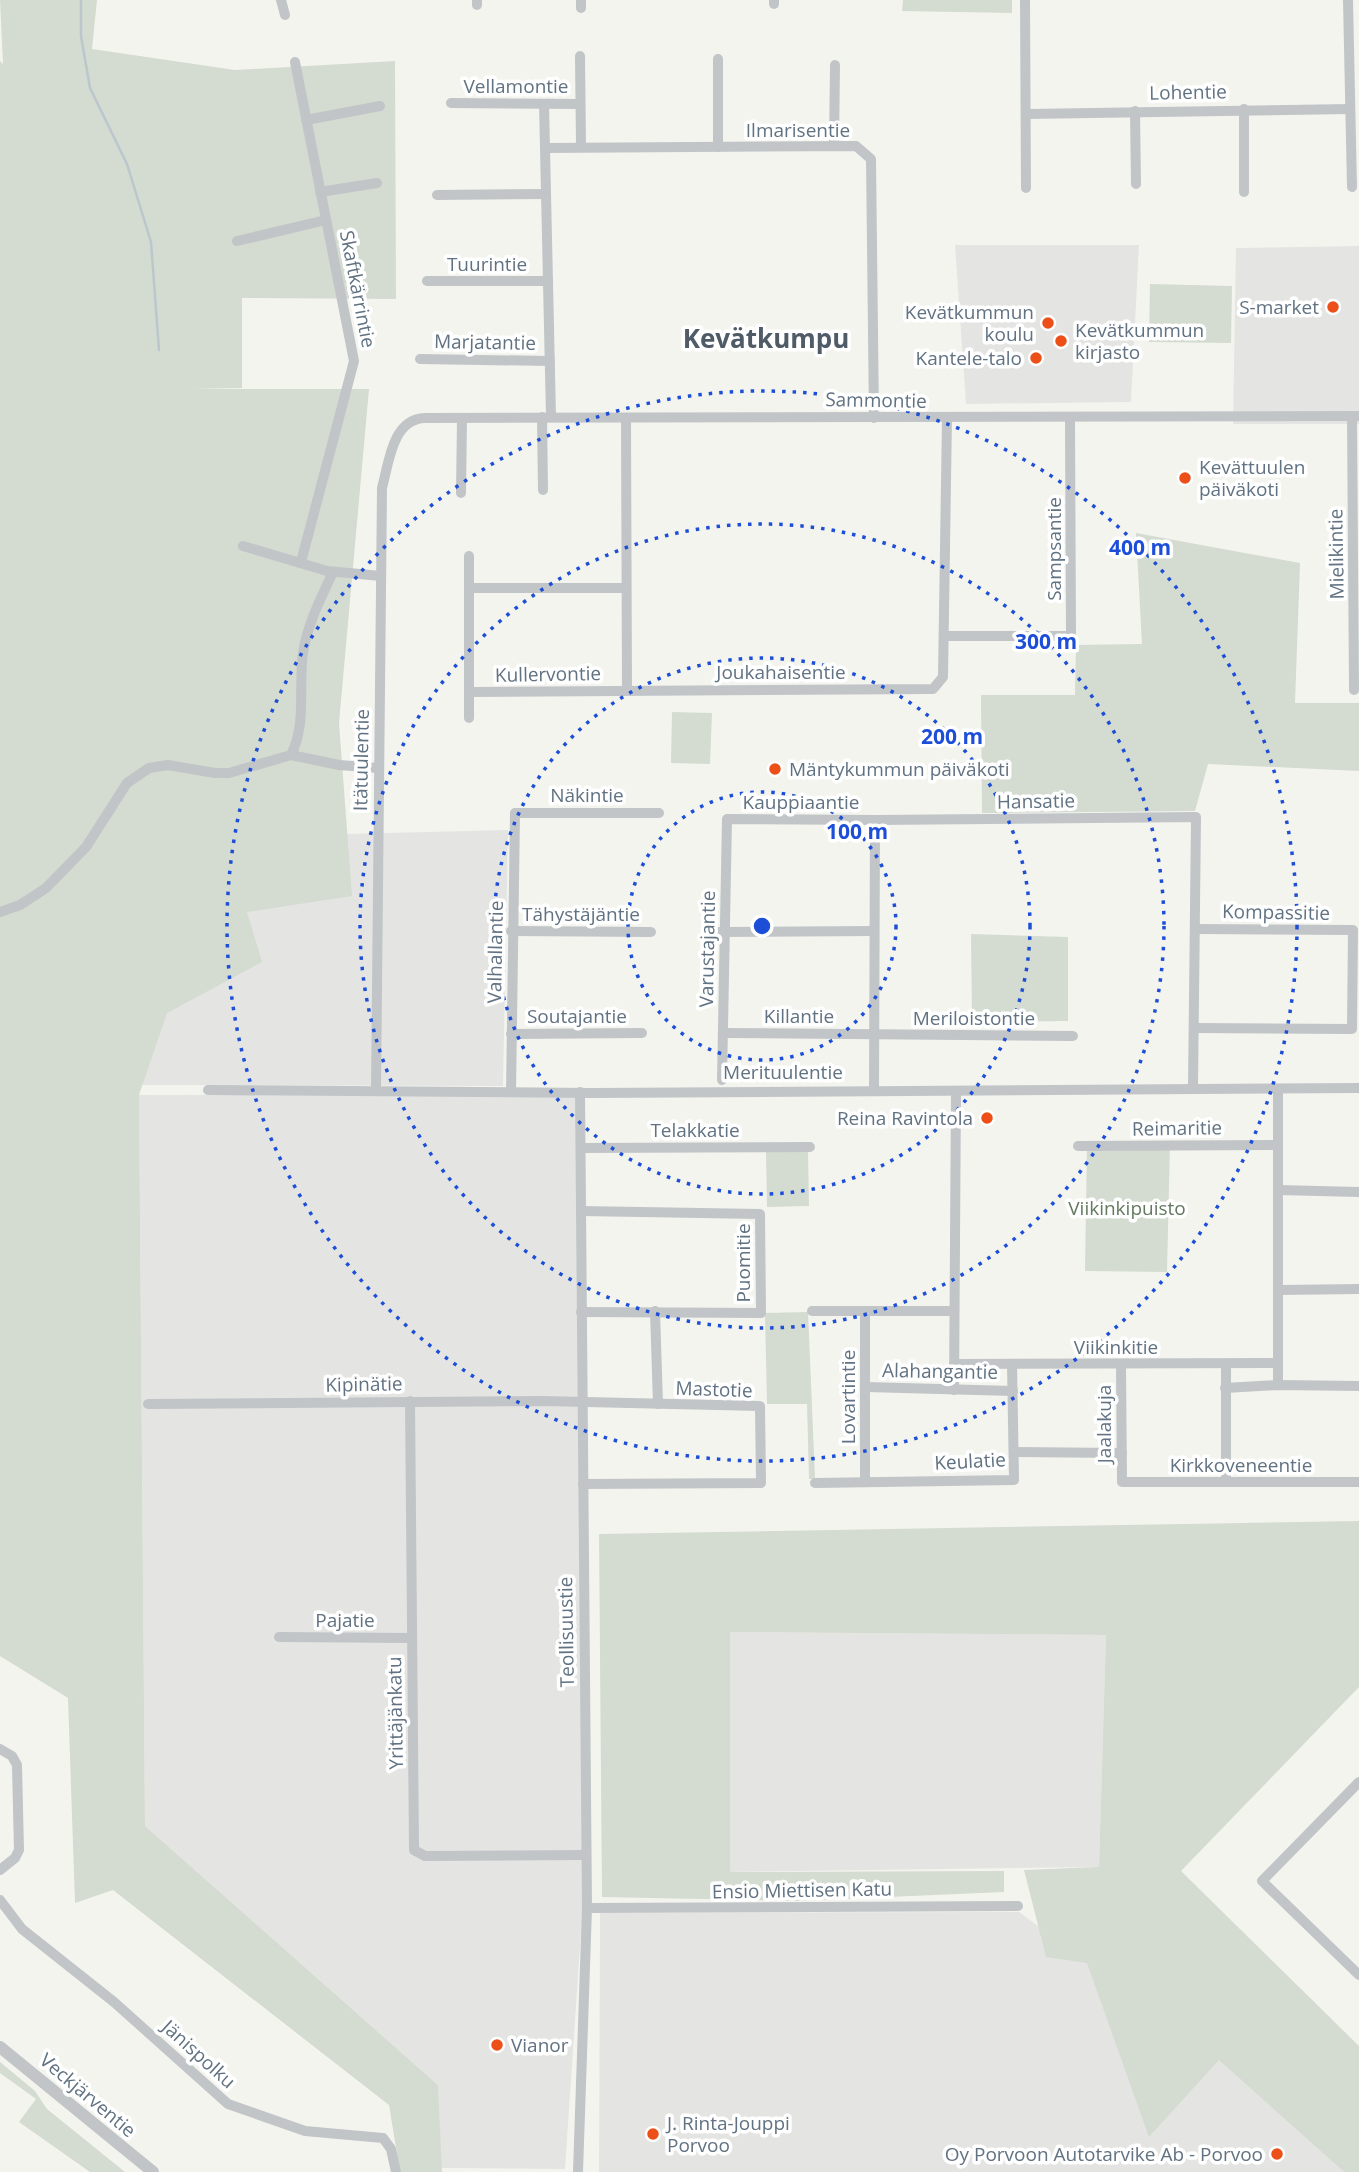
<svg xmlns="http://www.w3.org/2000/svg" width="1359" height="2172" font-family="'Open Sans',sans-serif">
  <style>
    .built { fill: #e4e5e3 }
    .green { fill: #d4dbd0 }
    .lines { fill: none; stroke-linecap: round; stroke-linejoin: round }
    .stream { stroke: #bbc7cc; stroke-width: 2.5 }
    .minor { stroke: #c1c5c8; stroke-width: 10 }
    .tertiary { stroke: #c1c5c8; stroke-width: 12 }
    .ring { fill: none; stroke: #1d4ed8; stroke-width: 3.5; stroke-dasharray: 3.5 7 }
    .poi-dot { fill: #ec4f17; stroke: #fff; stroke-width: 2.5 }
    .labels { text-anchor: middle; stroke-width: 7; stroke-linejoin: round; paint-order: stroke }
    .street-label { font-size: 19px; fill: #617282; stroke: #fff }
    .poi-label { font-size: 19px; fill: #617282; stroke: #fff; text-anchor: end }
    .park-label { font-size: 19px; fill: #647960; stroke: #fff }
    .district-label { font-size: 26px; font-weight: bold; fill: #4f5c67; stroke: #fff }
    .centre { fill: #1d4ed8; stroke: #fff; stroke-width: 3.5 }
    .ring-label { font-size: 21px; text-anchor: middle; font-weight: bold; fill: #1d4ed8; stroke: #fff; stroke-width: 7; stroke-linejoin: round; paint-order: stroke }
  </style>
  <rect width="100%" height="100%" fill="#f4f4ef"/>
  <g class="built">
    <path d="M 955,245 L 1139,245 L 1131,402 L 966,404 Z"/>
    <path d="M 1359,246 L 1359,424 L 1233,424 L 1236,248 Z"/>
    <path d="M 508,830 L 503,1086 L 140,1085 L 143,839 Z"/>
    <path d="M 579,1094 L 583,1902 L 565,2169 L 441,2168 L 438,2085 L 145,1826 L 139,1095 Z"/>
    <path d="M 730,1632 L 1106,1635 L 1099,1867 L 730,1872 Z"/>
    <path d="M 1019,1912 L 1219,2059 L 1344,2172 L 599,2172 L 600,1913 Z"/>
  </g>
  <g class="green">
    <path d="M 0,0 L 97,0 L 92,49 L 235,70 L 395,61 L 396,299 L 242,298 L 242,388 L 191,389 L 369,389 L 339,723 L 352,896 L 247,912 L 262,962 L 167,1013 L 139,1095 L 145,1826 L 438,2085 L 442,2172 L 400,2172 L 389,2105 L 113,1890 L 75,1903 L 68,1698 L 0,1656 L 0,61 L 3,64 Z"/>
    <path d="M 903,0 L 1012,0 L 1012,13 L 902,11 Z"/>
    <path d="M 1150,284 L 1232,286 L 1231,343 L 1149,342 Z"/>
    <path d="M 1136,533 L 1300,563 L 1295,703 L 1359,703 L 1359,771 L 1208,764 L 1195,811 L 982,813 L 981,695 L 1075,695 L 1076,645 L 1142,644 Z"/>
    <path d="M 672,712 L 712,713 L 710,764 L 671,763 Z"/>
    <path d="M 971,934 L 1068,937 L 1068,1021 L 972,1022 Z"/>
    <path d="M 1170,1143 L 1167,1272 L 1085,1271 L 1087,1145 Z"/>
    <path d="M 766,1151 L 808,1151 L 809,1206 L 767,1207 Z"/>
    <path d="M 808,1312 L 815,1479 L 809,1479 L 807,1404 L 767,1404 L 765,1313 Z"/>
    <path d="M 1359,1521 L 1359,1687 L 1181,1871 L 1359,2046 L 1359,2172 L 1344,2172 L 1219,2060 L 1149,2137 L 1087,1963 L 1046,1957 L 1024,1870 L 1099,1867 L 1106,1635 L 730,1632 L 730,1872 L 1004,1871 L 1004,1892 L 795,1901 L 602,1897 L 599,1534 Z"/>
    <path d="M 0,2062 L 35,2091 L 47,2109 L 125,2172 L 90,2172 L 19,2122 L 36,2099 L 0,2073 Z"/>
  </g>
  <g class="lines">
    <path class="stream" d="M 81,0 L 81,36 L 90,88 L 127,164 L 151,242 L 159,350"/>
    <g class="minor">
      <path d="M 281,0 L 285,15"/>
      <path d="M 774,0 L 774,4"/>
      <path d="M 1025,0 L 1026,188"/>
      <path d="M 1348,0 L 1352,187"/>
      <path d="M 477,5 L 477,0"/>
      <path d="M 581,8 L 581,0"/>
      <path d="M 580,56 L 581,146"/>
      <path d="M 718,59 L 718,147"/>
      <path d="M 295,62 L 354,361 L 301,562"/>
      <path d="M 451,103 L 580,104"/>
      <path d="M 544,104 L 545,148"/>
      <path d="M 1244,109 L 1244,192"/>
      <path d="M 1135,111 L 1136,184"/>
      <path d="M 1027,114 L 1350,109"/>
      <path d="M 306,120 L 380,106"/>
      <path d="M 834,146 L 835,65"/>
      <path d="M 320,192 L 377,183"/>
      <path d="M 437,195 L 546,194"/>
      <path d="M 237,241 L 326,220"/>
      <path d="M 427,281 L 548,281"/>
      <path d="M 420,359 L 550,361"/>
      <path d="M 1352,416 L 1354,690"/>
      <path d="M 542,417 L 543,490"/>
      <path d="M 551,417 L 545,148 L 856,146 L 871,159 L 874,418"/>
      <path d="M 626,418 L 627,690"/>
      <path d="M 461,493 L 462,418"/>
      <path d="M 243,546 L 327,571 L 381,576"/>
      <path d="M 469,588 L 626,588"/>
      <path d="M 944,636 L 1071,636 L 1070,419"/>
      <path d="M 469,692 L 933,689 L 943,677 L 947,418"/>
      <path d="M 469,718 L 469,556"/>
      <path d="M 291,755 C 307,723 298,688 303,653 C 307,625 321,598 333,572"/>
      <path d="M 0,912 L 20,905 L 46,888 L 86,847 L 127,783 L 149,768 L 168,765 L 215,773 L 229,773 L 291,755 L 339,765 L 378,768"/>
      <path d="M 511,931 L 651,932"/>
      <path d="M 714,932 L 874,931"/>
      <path d="M 1195,1028 L 1352,1029 L 1353,930 L 1195,929"/>
      <path d="M 723,1033 L 1073,1036"/>
      <path d="M 511,1034 L 642,1033"/>
      <path d="M 722,1080 L 727,819 L 875,820"/>
      <path d="M 208,1090 L 592,1093 L 1359,1088"/>
      <path d="M 376,1090 L 382,488 C 389,463 392,419 425,418 L 1359,416"/>
      <path d="M 874,1090 L 875,820 L 1196,817 L 1193,1087"/>
      <path d="M 511,1092 L 515,813 L 659,813"/>
      <path d="M 1078,1146 L 1276,1145"/>
      <path d="M 581,1148 L 810,1147"/>
      <path d="M 1278,1190 L 1359,1192"/>
      <path d="M 1278,1290 L 1359,1289"/>
      <path d="M 655,1311 L 658,1404"/>
      <path d="M 812,1311 L 954,1311"/>
      <path d="M 581,1312 L 761,1313 L 760,1214 L 581,1211"/>
      <path d="M 865,1312 L 865,1482"/>
      <path d="M 954,1364 L 1278,1363"/>
      <path d="M 1226,1364 L 1226,1482"/>
      <path d="M 1121,1365 L 1122,1482 L 1359,1482"/>
      <path d="M 1278,1385 L 1278,1089"/>
      <path d="M 866,1387 L 1013,1391"/>
      <path d="M 1225,1388 L 1278,1385 L 1359,1386"/>
      <path d="M 954,1390 L 956,1091"/>
      <path d="M 410,1401 L 414,1850 L 425,1856 L 586,1855"/>
      <path d="M 148,1404 L 542,1401 L 760,1406 L 761,1483 L 583,1484"/>
      <path d="M 1014,1452 L 1122,1453"/>
      <path d="M 815,1483 L 1014,1480 L 1012,1364"/>
      <path d="M 279,1637 L 411,1638"/>
      <path d="M 0,1749 L 12,1756 L 17,1765 L 19,1850 L 15,1858 L 0,1870"/>
      <path d="M 1359,1782 L 1262,1881 L 1359,1975"/>
      <path d="M 0,1900 L 22,1929 L 114,2002 L 228,2104 L 305,2131 L 383,2138 L 391,2149 L 396,2172"/>
      <path d="M 587,1908 L 1018,1906"/>
      <path d="M 578,2172 L 587,1908 L 580,1092"/>
    </g>
    <path class="tertiary" d="M 0,2047 L 153,2172"/>
  </g>
  <g class="ring">
    <circle cx="762" cy="926" r="134"/>
    <circle cx="762" cy="926" r="268"/>
    <circle cx="762" cy="926" r="402"/>
    <circle cx="762" cy="926" r="535"/>
  </g>
  <g class="poi-dot">
    <circle cx="1333" cy="307" r="7"/>
    <circle cx="1048" cy="323" r="7"/>
    <circle cx="1061" cy="341" r="7"/>
    <circle cx="1036" cy="358" r="7"/>
    <circle cx="1185" cy="478" r="7"/>
    <circle cx="775" cy="769" r="7"/>
    <circle cx="987" cy="1118" r="7"/>
    <circle cx="497" cy="2045" r="7"/>
    <circle cx="653" cy="2134" r="7"/>
    <circle cx="1277" cy="2154" r="7"/>
  </g>
  <g class="labels">
    <g class="street-label">
      <text x="516" y="93">Vellamontie</text>
      <text transform="translate(1188 92) rotate(-1)" y="7">Lohentie</text>
      <text x="798" y="137">Ilmarisentie</text>
      <text x="487" y="271">Tuurintie</text>
      <text transform="translate(358 289) rotate(79)" y="7">Skaftkärrintie</text>
      <text transform="translate(485 342) rotate(1)" y="7">Marjatantie</text>
      <text transform="translate(876 400) rotate(1)" y="7">Sammontie</text>
      <text transform="translate(1054 549) rotate(-90)" y="7">Sampsantie</text>
      <text transform="translate(1336 554) rotate(-91)" y="7">Mielikintie</text>
      <text x="781" y="679">Joukahaisentie</text>
      <text transform="translate(548 674) rotate(-1)" y="7">Kullervontie</text>
      <text transform="translate(361 760) rotate(-89)" y="7">Itätuulentie</text>
      <text x="587" y="802">Näkintie</text>
      <text transform="translate(1036 801) rotate(-1)" y="7">Hansatie</text>
      <text x="801" y="809">Kauppiaantie</text>
      <text transform="translate(1276 912) rotate(1)" y="7">Kompassitie</text>
      <text x="581" y="921">Tähystäjäntie</text>
      <text transform="translate(707 949) rotate(-89)" y="7">Varustajantie</text>
      <text transform="translate(495 952) rotate(-89)" y="7">Valhallantie</text>
      <text x="577" y="1023">Soutajantie</text>
      <text x="799" y="1023">Killantie</text>
      <text x="974" y="1025">Meriloistontie</text>
      <text x="783" y="1079">Merituulentie</text>
      <text transform="translate(1177 1128) rotate(-1)" y="7">Reimaritie</text>
      <text x="695" y="1137">Telakkatie</text>
      <text transform="translate(743 1263) rotate(-90)" y="7">Puomitie</text>
      <text x="1116" y="1354">Viikinkitie</text>
      <text transform="translate(940 1371) rotate(1)" y="7">Alahangantie</text>
      <text transform="translate(364 1384) rotate(-1)" y="7">Kipinätie</text>
      <text transform="translate(714 1389) rotate(2)" y="7">Mastotie</text>
      <text transform="translate(848 1397) rotate(-90)" y="7">Lovartintie</text>
      <text transform="translate(1104 1424) rotate(-90)" y="7">Jaalakuja</text>
      <text transform="translate(970 1461) rotate(-3)" y="7">Keulatie</text>
      <text x="1241" y="1472">Kirkkoveneentie</text>
      <text x="345" y="1627">Pajatie</text>
      <text transform="translate(566 1632) rotate(-91)" y="7">Teollisuustie</text>
      <text transform="translate(395 1713) rotate(-91)" y="7">Yrittäjänkatu</text>
      <text transform="translate(802 1890) rotate(-1)" y="7">Ensio Miettisen Katu</text>
      <text transform="translate(199 2054) rotate(42)" y="7">Jänispolku</text>
      <text transform="translate(88 2095) rotate(40)" y="7">Veckjärventie</text>
    </g>
    <g class="poi-label">
      <text x="1319" y="314">S-market</text>
      <text x="1034" y="319">Kevätkummun<tspan x="1034" dy="22">koulu</tspan></text>
      <text x="1075" y="337" text-anchor="start">Kevätkummun<tspan x="1075" dy="22">kirjasto</tspan></text>
      <text x="1022" y="365">Kantele-talo</text>
      <text x="1199" y="474" text-anchor="start">Kevättuulen<tspan x="1199" dy="22">päiväkoti</tspan></text>
      <text x="789" y="776" text-anchor="start">Mäntykummun päiväkoti</text>
      <text x="973" y="1125">Reina Ravintola</text>
      <text x="511" y="2052" text-anchor="start">Vianor</text>
      <text x="667" y="2130" text-anchor="start">J. Rinta-Jouppi<tspan x="667" dy="22">Porvoo</tspan></text>
      <text x="1263" y="2161">Oy Porvoon Autotarvike Ab - Porvoo</text>
    </g>
    <g class="park-label">
      <text x="1127" y="1215">Viikinkipuisto</text>
    </g>
    <g class="district-label">
      <text x="766" y="348">Kevätkumpu</text>
    </g>
  </g>
  <circle cx="762" cy="926" r="10" class="centre"/>
  <g class="ring-label">
    <text x="1140" y="555">400 m</text>
    <text x="1046" y="649">300 m</text>
    <text x="952" y="744">200 m</text>
    <text x="857" y="839">100 m</text>
  </g>
</svg>
